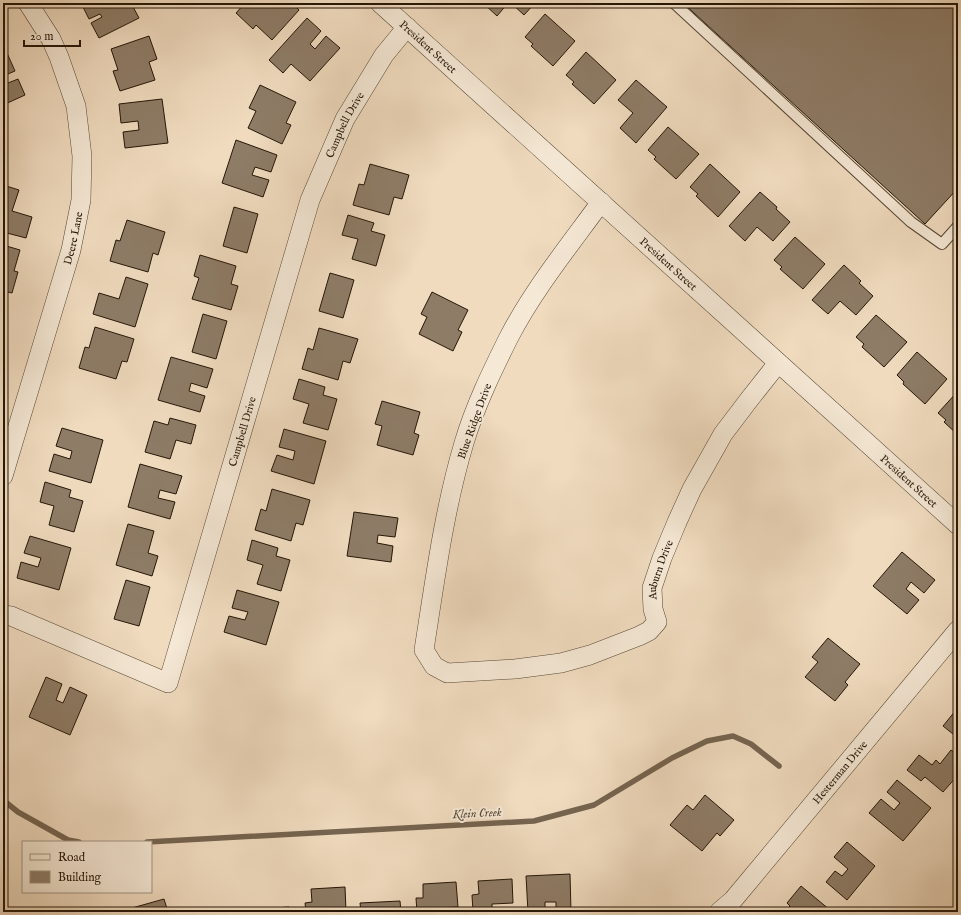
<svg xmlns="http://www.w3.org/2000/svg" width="961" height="915" font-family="'IM FELL English',serif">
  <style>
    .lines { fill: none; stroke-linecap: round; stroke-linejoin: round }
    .stream { stroke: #756450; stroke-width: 5.5 }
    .building { fill: #8e7c67; stroke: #241607 }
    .lane-casing { stroke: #574735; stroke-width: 12 }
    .street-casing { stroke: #574735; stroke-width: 20 }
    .lane { stroke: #f5e8d5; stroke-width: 10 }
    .street { stroke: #f5e8d5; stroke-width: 19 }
    .labels { text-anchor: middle; stroke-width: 4; stroke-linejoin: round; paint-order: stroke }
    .street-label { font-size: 11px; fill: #241607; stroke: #f5e8d5 }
    .water-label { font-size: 12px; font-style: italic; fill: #5a4a37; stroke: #f5e8d5 }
  </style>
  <rect width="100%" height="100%" fill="#f0dbbf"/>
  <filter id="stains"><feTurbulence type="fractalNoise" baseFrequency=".005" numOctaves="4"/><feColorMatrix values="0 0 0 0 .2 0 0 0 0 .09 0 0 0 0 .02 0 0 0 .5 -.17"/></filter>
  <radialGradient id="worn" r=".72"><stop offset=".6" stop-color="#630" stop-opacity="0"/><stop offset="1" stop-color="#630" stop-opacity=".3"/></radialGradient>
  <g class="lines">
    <g class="stream">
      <path d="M 3,800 L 18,812 L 68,840 L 79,842"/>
      <path d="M 147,842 L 534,821 L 594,805 L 672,758 L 707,741 L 733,736 L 751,744 L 779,766"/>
    </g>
  </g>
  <g class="building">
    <path d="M 81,3 L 131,3 L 139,18 L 99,38 L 91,23 L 102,17 L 100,14 L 89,19 Z"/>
    <path d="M 245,3 L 292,3 L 299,10 L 272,40 L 256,25 L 253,29 L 236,13 Z"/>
    <path d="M 483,3 L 508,3 L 497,16 Z"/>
    <path d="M 511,3 L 535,3 L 524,15 Z"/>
    <path d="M 683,3 L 958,3 L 958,188 L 925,224 Z"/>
    <path d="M 545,14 L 575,41 L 553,66 L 531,46 L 533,44 L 525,37 Z"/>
    <path d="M 307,18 L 321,31 L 310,44 L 315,49 L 326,36 L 340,48 L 310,81 L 291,64 L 283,73 L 269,60 Z"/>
    <path d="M 149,36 L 157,59 L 149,62 L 155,80 L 120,91 L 113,71 L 118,70 L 111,49 Z"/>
    <path d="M 586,52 L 616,80 L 594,104 L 572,84 L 574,82 L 566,75 Z"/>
    <path d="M 7,53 L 15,71 L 3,76 L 3,55 Z"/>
    <path d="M 18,79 L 25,95 L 3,105 L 3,85 Z"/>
    <path d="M 636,80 L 667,107 L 636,143 L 620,128 L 633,113 L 618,100 Z"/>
    <path d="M 260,85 L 296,102 L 286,123 L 291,125 L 282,144 L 248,128 L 256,111 L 249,108 Z"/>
    <path d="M 162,99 L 168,143 L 125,148 L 123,132 L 139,130 L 138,121 L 121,123 L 119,104 Z"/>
    <path d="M 668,127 L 699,154 L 676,179 L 654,159 L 656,157 L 648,150 Z"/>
    <path d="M 236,140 L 277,155 L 271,172 L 255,167 L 252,175 L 269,180 L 263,197 L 222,183 Z"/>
    <path d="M 370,164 L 409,175 L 402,199 L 394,197 L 389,215 L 353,205 L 359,184 L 364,185 Z"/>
    <path d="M 710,164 L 740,192 L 718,217 L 696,196 L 698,194 L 690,187 Z"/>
    <path d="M 3,185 L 19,190 L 12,211 L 32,217 L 26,238 L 3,232 Z"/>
    <path d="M 760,192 L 777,207 L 776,209 L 790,222 L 773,241 L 757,227 L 745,241 L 729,226 Z"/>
    <path d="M 234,207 L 258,214 L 247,253 L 223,246 Z"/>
    <path d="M 348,215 L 374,223 L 371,231 L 385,235 L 376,266 L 352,259 L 358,239 L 342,235 Z"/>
    <path d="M 127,220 L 165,232 L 158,255 L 153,253 L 148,272 L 110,261 L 116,240 L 120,241 Z"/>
    <path d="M 795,237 L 825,264 L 803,289 L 780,269 L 782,267 L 774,260 Z"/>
    <path d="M 3,245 L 20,250 L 14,271 L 18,272 L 12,293 L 3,291 Z"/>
    <path d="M 200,255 L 236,266 L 231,284 L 238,286 L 231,310 L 192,299 L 199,278 L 194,276 Z"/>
    <path d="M 844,265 L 861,281 L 859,283 L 873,296 L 856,315 L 840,301 L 828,314 L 812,300 Z"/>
    <path d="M 330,273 L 354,280 L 343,318 L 319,311 Z"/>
    <path d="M 126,277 L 148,284 L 135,327 L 93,314 L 99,293 L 119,299 Z"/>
    <path d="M 432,292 L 468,310 L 458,330 L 462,332 L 453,351 L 419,334 L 427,317 L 421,314 Z"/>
    <path d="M 203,314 L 227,321 L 216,359 L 192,352 Z"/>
    <path d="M 876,315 L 907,342 L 884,367 L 862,347 L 864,344 L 856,337 Z"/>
    <path d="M 95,327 L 134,339 L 127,362 L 122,361 L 116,379 L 79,368 L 85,347 L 89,348 Z"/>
    <path d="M 319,328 L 358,339 L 350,363 L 343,361 L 338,380 L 302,369 L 308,348 L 313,350 Z"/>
    <path d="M 917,352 L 947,379 L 925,404 L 903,384 L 904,382 L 897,375 Z"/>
    <path d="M 171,357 L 213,369 L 207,388 L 191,383 L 189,391 L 205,396 L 200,412 L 158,400 Z"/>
    <path d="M 299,379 L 325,387 L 323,395 L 337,399 L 328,430 L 303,423 L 309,404 L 293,399 Z"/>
    <path d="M 958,391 L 958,435 L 944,422 L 946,420 L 938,413 Z"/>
    <path d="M 382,401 L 420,412 L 414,433 L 419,435 L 413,455 L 377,445 L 382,426 L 375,424 Z"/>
    <path d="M 170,418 L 196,425 L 191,444 L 176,440 L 170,459 L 145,452 L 154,421 L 168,425 Z"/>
    <path d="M 62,428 L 103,440 L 91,483 L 49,471 L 54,454 L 70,459 L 72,451 L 56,446 Z"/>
    <path d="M 284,429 L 326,441 L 314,484 L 271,471 L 277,455 L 293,460 L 295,451 L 279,447 Z"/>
    <path d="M 140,464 L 182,476 L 176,494 L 160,490 L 158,498 L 175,502 L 170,519 L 128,507 Z"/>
    <path d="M 45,482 L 71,490 L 69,497 L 83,501 L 74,532 L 49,525 L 54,506 L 40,502 Z"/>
    <path d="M 272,489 L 310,500 L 303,525 L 296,523 L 291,541 L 255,530 L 261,509 L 266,511 Z"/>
    <path d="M 354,512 L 398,518 L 395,537 L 378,535 L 377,543 L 393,546 L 391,562 L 347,556 Z"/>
    <path d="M 128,524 L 154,531 L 148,553 L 158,556 L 152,576 L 116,565 Z"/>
    <path d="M 30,536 L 71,548 L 59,590 L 17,578 L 21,562 L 38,567 L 41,558 L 24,553 Z"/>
    <path d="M 252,540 L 278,548 L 276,556 L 290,560 L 281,591 L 257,584 L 263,565 L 247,560 Z"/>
    <path d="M 902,552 L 935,580 L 924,593 L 911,582 L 906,589 L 919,600 L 907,614 L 873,586 Z"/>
    <path d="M 126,580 L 150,587 L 139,626 L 114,619 Z"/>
    <path d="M 237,590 L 279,602 L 266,645 L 224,632 L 229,616 L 245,620 L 248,612 L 232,608 Z"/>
    <path d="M 828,638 L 860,664 L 845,682 L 848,685 L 835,701 L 805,677 L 818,662 L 812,657 Z"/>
    <path d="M 46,677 L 62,684 L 56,700 L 63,703 L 70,687 L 87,695 L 70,735 L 29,717 Z"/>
    <path d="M 956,710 L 958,712 L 958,738 L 943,726 Z"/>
    <path d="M 951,750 L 958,755 L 958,775 L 943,792 L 925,777 L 921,781 L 907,770 L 919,755 L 932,765 L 936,760 L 940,764 Z"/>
    <path d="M 897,780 L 931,808 L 903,841 L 869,813 L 881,799 L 894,810 L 900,803 L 887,792 Z"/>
    <path d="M 705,795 L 734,820 L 720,836 L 717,833 L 702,851 L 670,825 L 687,805 L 693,810 Z"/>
    <path d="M 847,842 L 875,866 L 847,900 L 826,882 L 835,871 L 842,876 L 848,869 L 834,857 Z"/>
    <path d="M 570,874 L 571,912 L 556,912 L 556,902 L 545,902 L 545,912 L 528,912 L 526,876 Z"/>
    <path d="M 512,879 L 513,903 L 492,904 L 492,912 L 473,912 L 472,895 L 479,894 L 478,881 Z"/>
    <path d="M 456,882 L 458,907 L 436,908 L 436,912 L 417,912 L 416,898 L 423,898 L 423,884 Z"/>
    <path d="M 801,886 L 830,910 L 829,912 L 785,912 L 790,906 L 787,903 Z"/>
    <path d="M 345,887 L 346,911 L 306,912 L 305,903 L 312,902 L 311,889 Z"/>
    <path d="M 164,899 L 168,912 L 133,912 L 132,908 Z"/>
    <path d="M 400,901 L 401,912 L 361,912 L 360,903 Z"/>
    <path d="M 289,907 L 289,912 L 249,912 L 249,910 Z"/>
    <path d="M 958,907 L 958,912 L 945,912 L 944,911 Z"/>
    <path d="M 232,910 L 232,912 L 192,912 Z"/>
  </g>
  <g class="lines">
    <defs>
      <path id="lane" d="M 674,3 L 911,222 L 942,244 L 958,226"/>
      <g id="street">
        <path id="s1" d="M 380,3 L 958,525"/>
        <path id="s2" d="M 601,202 C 569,246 534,289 509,337 C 492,371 475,406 464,443 C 444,510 435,580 424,650 L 434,666 L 447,673 L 515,669 L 561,663 L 590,655 L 639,636 L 649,631 L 657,622 L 653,609 L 652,588 L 662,558 L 677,522 L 692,489 L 723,434 L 748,401 L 778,363"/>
        <path id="s3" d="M 3,476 L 71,250 L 81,200 L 82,156 L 76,106 L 59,57 L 51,39 L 28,3"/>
        <path id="s4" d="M 3,615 L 11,616 L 168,683 L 310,200 L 345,119 L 384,55 L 407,27"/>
        <path id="s5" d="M 719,912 L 733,900 L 958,630"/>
      </g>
    </defs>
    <use href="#lane" class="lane-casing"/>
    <use href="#street" class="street-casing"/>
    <use href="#lane" class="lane"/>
    <use href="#street" class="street"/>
  </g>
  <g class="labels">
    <g class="street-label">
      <text dy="4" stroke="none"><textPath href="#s1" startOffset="65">President Street</textPath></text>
      <text dy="4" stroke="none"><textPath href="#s4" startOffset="765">Campbell Drive</textPath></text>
      <text dy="4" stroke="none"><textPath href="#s3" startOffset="248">Deere Lane</textPath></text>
      <text dy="4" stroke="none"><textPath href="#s1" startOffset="389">President Street</textPath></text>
      <text transform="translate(474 421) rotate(-70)" y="4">Blue Ridge Drive</text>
      <text dy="4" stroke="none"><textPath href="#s4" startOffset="441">Campbell Drive</textPath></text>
      <text dy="4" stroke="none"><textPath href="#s1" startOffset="713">President Street</textPath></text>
      <text dy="4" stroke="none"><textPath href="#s2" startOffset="798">Auburn Drive</textPath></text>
      <text dy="4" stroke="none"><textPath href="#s5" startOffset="185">Hesterman Drive</textPath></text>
    </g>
    <g class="water-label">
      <text transform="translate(477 813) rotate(-3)" y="4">Klein Creek</text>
    </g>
  </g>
  <rect width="961" height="915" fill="none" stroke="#f0dbbf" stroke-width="16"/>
  <rect x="4" y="4" width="953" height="907" fill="none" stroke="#241607" stroke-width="2"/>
  <rect x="8" y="8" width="945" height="899" fill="none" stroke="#241607"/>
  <rect x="22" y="841" width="130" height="52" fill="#f5e8d5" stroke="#a19483"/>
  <rect x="30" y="854" width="20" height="6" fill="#f5e8d5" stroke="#a19483"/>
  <text x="58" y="861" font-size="12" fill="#241607">Road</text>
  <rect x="30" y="871" width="20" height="12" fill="#8e7c67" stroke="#a19483"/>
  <text x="58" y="881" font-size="12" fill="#241607">Building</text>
  <path d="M24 40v6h56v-6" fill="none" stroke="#241607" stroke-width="2"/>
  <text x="30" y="40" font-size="12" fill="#241607" stroke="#f5e8d5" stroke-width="3" paint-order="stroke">20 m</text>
  <rect width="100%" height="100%" filter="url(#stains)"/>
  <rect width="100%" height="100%" fill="url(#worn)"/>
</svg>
